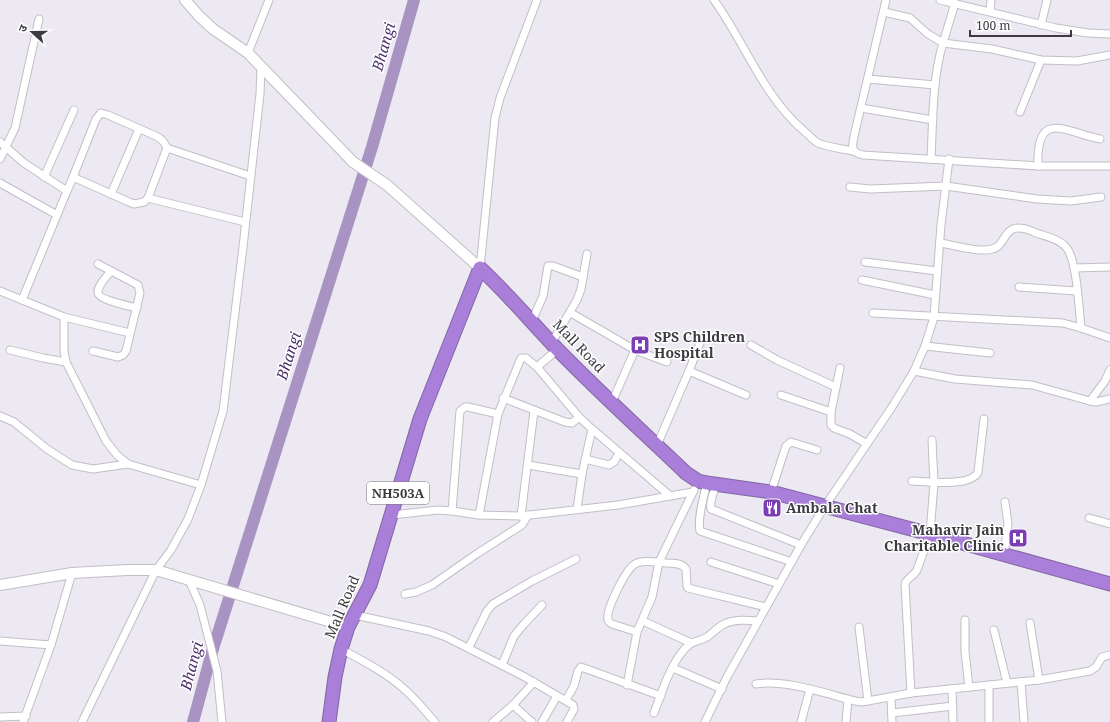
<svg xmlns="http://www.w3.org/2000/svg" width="1110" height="722" font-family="'Noto Serif','Noto Sans Devanagari',serif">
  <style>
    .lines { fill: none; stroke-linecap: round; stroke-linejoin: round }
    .river { stroke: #a893c3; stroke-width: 12 }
    .street-casing { stroke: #c2bec7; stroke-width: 9 }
    .secondary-casing { stroke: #c2bec7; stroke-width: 12 }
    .highway-casing { stroke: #8367a3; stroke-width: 15 }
    .street { stroke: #fff; stroke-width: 7 }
    .secondary { stroke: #fff; stroke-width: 10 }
    .highway { stroke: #a97fd9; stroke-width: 13 }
    .labels { text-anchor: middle; stroke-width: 3; stroke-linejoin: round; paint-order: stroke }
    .shield { fill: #fff; stroke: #777679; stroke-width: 1 }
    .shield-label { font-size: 13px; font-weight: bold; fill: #3d3b3f }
    .poi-label { font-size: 14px; font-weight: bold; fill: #3d3b3f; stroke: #fff; text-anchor: start }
    .street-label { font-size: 14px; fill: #3d3b3f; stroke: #fff }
    .water-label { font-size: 15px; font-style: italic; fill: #4b2e69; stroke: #fff }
  </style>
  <rect width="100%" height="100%" fill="#ede9f2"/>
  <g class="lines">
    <path class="river" d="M 193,722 L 212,652 L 372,147 L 414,0"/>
    <defs>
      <g id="street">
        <path d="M 714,0 C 745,43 763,96 804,131 C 808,134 813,140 818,143 C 827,147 843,149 853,151"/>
        <path d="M 886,0 L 855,132 C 853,143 848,152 863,155 L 1038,166 L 1110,166"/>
        <path d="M 940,0 L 1056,28 L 1088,33 L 1110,34"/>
        <path d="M 990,11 L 991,0"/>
        <path d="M 884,12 L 910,18 L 928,34 L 943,43 L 955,3"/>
        <path d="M 1041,25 L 1047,0"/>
        <path d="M 248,53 L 269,0"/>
        <path d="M 868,79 L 935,85"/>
        <path d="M 861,108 L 933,120"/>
        <path d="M 1020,112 L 1041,60"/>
        <path d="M 101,113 L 108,115 L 156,136 C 162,139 164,142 167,148 L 148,198 L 144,202 L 134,204 L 129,202 L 73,177 L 96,119 Z"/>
        <path d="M 0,142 L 24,163 L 67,191 L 22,300"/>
        <path d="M 167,148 L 250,176"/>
        <path d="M 0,159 L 15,128 L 39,19"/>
        <path d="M 931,159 C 933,120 932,80 943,43 L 992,49 L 1041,60 L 1077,61 L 1110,55"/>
        <path d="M 1038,166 C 1036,108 1065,132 1100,139"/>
        <path d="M 44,177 L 74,110"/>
        <path d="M 0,183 L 57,215"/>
        <path d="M 850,187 L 870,189 L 946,186 L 1037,199 L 1071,201 L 1101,197"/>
        <path d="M 67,191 L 73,177"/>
        <path d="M 111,194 L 139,129"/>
        <path d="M 148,198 L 245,222"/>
        <path d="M 940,243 C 954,245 985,255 997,247 C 1004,242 1005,232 1013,229 C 1022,226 1031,231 1039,234 C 1049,237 1060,240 1066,247 C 1077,259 1079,310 1081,328"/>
        <path d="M 865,262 L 937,271"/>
        <path d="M 480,268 L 495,118 L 500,98 L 537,0"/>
        <path d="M 1074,268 L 1110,267"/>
        <path d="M 111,271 C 107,276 97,286 98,293 C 99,300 130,306 137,308"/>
        <path d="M 862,280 L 935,295"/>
        <path d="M 1019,287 L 1076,291"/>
        <path d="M 0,291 L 64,317 L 64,351 L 66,362 L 106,441 L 117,455 L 128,464 L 201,485"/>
        <path d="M 571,313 L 635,350 L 667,362"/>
        <path d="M 873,313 L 1063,323 L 1081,328 L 1110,338"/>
        <path d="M 64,317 L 130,333"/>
        <path d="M 532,321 L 543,296 L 548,266 L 553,266 L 583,277"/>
        <path d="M 552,342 L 577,300 L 581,289 L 587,254"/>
        <path d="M 751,345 L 777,360 L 836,387"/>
        <path d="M 925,346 L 990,353"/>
        <path d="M 10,350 L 43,358 L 66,362"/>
        <path d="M 93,351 L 118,357 L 123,355 L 126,351 L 140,293 L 138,285 L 98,264"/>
        <path d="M 537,367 L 558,349"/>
        <path d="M 840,368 L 831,412 L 831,425 L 834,428 L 850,434 L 867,444"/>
        <path d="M 689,371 L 700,343"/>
        <path d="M 914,371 L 955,379 L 1032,385 L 1090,401 L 1096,402 L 1110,399"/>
        <path d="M 781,395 L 831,412"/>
        <path d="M 503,398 L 565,422 L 572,423 L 579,417"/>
        <path d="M 1090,401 L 1105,381 L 1110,370"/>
        <path d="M 612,402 L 635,350"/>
        <path d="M 0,416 L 14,422 L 47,449 L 72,465 L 93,469 L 128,464"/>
        <path d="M 657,445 L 689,371 L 746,395"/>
        <path d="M 585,459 L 609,465 L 614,462 L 619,453"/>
        <path d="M 528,465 L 582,474"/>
        <path d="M 912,481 C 927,482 972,487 978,472 L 984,419"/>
        <path d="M 707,483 C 704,495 697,519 700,531 L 792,562"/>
        <path d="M 716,485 C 714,492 709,502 711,509 L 801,545"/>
        <path d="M 693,492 L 659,562 L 652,597 L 637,632 L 612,624 C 609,622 608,622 608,619 C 606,609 626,569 635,564 C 641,560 659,562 666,563 C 673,563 682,563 686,569 L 687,586 L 688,588 L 766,607"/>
        <path d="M 771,492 L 786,446 L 791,442 L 817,450"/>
        <path d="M 577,509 L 582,474 L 592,429 L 669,495"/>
        <path d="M 452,511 L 460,411 L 465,407 L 468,407 L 498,414"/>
        <path d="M 392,515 L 438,510 L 452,511 L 479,515 L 521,516 L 618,505 L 693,492 L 694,490"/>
        <path d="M 479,515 L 498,414 L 521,358 L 526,358 L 537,367 L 579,417 L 592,429"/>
        <path d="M 521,516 L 534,411"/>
        <path d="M 1089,518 L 1110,524"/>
        <path d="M 1004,555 L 1008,524 L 1005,502"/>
        <path d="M 711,562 L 779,584"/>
        <path d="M 189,580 L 200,605 L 217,671 L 222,722"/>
        <path d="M 405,594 L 416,592 L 432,585 L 478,553 L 522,525 L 528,515"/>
        <path d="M 355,615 L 429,631 L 446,637 L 523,676 L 573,705 L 574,709 L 567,722"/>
        <path d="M 965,620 L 965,652 L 969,687"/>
        <path d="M 643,621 L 691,643"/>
        <path d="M 1030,623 L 1039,680"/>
        <path d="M 859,627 L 868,701"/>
        <path d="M 994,630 L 1007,683"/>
        <path d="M 0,641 L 51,645"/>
        <path d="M 469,647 L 487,611 L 493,604 L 532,581 L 576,559"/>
        <path d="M 341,649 C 363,661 385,672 403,688 C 415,698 425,711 435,722"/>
        <path d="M 502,665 L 514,636 L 524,624 L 542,605"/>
        <path d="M 673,668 L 722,689"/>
        <path d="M 1021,682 L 1024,722"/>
        <path d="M 756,684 C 785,679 827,694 855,701 L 862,702 L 911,693 L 1039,680 L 1090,671 L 1096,667 L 1102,657 L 1110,655"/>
        <path d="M 627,685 L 637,632"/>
        <path d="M 989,685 L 989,722"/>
        <path d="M 952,689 L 953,722"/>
        <path d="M 911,693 L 905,584 C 907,578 914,576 917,570 L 930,534 L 934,483 L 932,440"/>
        <path d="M 891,698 L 892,722"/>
        <path d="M 566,700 L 574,686 L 578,671 L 581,667 L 661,696"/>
        <path d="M 513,705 L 534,682"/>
        <path d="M 654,713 C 662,692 672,658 690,644 C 695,641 702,640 707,637 C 713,633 718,627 724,624 C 735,619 747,620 758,621"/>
        <path d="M 892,713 L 953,706"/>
        <path d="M 0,717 L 26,716"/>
        <path d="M 23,722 L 51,645 L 72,573"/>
        <path d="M 82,722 L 156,570 L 171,550 L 188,519 L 201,485 L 223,411 L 243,247 L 260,94 L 261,66"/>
        <path d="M 493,722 L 513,705 L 532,722"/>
        <path d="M 542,722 L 557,696"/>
        <path d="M 705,722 L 727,677 L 801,545 L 825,506 L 892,407 L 914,371 L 925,346 L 934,317 L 941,225 L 949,159"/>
        <path d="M 801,722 L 810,689"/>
        <path d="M 846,722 L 848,699"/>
      </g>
      <g id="secondary">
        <path d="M 185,0 L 199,16 L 213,29 L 248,53 L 353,162 L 387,185 L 480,268"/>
        <path d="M 0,585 L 72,573 L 127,570 L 156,570 L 348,627"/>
      </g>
      <path id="highway" d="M 329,722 L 335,677 L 341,649 L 348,627 L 370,585 L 420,419 L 480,268 C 508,294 532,323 558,350 C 599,392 643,432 686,473 L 698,481 L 707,483 L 771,492 L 930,534 L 1110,584"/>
    </defs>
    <use href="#street" class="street-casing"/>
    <use href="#secondary" class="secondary-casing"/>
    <use href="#highway" class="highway-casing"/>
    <use href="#street" class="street"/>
    <use href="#secondary" class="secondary"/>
    <use href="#highway" class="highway"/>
  </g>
  <defs>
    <symbol id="hospital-square" viewBox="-11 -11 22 22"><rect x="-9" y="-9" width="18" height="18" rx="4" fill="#7b3eb4" stroke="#fff"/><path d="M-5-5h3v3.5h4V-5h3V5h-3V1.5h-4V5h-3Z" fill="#fff"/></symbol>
    <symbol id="restaurant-square" viewBox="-11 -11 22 22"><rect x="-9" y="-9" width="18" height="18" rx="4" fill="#7b3eb4" stroke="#fff"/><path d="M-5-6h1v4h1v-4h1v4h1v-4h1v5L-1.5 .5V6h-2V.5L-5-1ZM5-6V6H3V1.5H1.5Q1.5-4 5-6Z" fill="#fff"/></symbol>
  </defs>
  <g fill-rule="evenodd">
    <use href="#hospital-square" x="629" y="334" width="22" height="22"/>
    <use href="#restaurant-square" x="761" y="497" width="22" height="22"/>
    <use href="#hospital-square" x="1007" y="527" width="22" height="22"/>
  </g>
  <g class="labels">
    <rect class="shield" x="367" y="482" width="62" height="22" rx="3"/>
    <g class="shield-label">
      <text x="398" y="498">NH503A</text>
    </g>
    <g class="poi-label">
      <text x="654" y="342">SPS Children<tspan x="654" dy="16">Hospital</tspan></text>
      <text x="786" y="513">Ambala Chat</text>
      <text x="1004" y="535" text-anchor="end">Mahavir Jain<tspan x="1004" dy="16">Charitable Clinic</tspan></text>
    </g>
    <g class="street-label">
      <text transform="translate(579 346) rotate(46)" y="5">Mall Road</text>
      <text transform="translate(342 607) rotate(-67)" y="5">Mall Road</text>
    </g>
    <g class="water-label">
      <text transform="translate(384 47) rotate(-74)" y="5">Bhangi</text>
      <text transform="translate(289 356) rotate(-72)" y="5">Bhangi</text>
      <text transform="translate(192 666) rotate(-75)" y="5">Bhangi</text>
    </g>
  </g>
  <g transform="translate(32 32) rotate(291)" stroke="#ffffff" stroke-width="3" paint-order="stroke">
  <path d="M0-3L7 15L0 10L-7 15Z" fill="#3d3b3f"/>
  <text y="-6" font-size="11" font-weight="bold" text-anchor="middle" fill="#3d3b3f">उ</text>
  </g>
  <path d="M970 30v6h101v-6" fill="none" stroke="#3d3b3f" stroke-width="2"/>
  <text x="976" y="30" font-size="12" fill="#3d3b3f" stroke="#ffffff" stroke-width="3" paint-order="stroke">100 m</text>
</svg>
